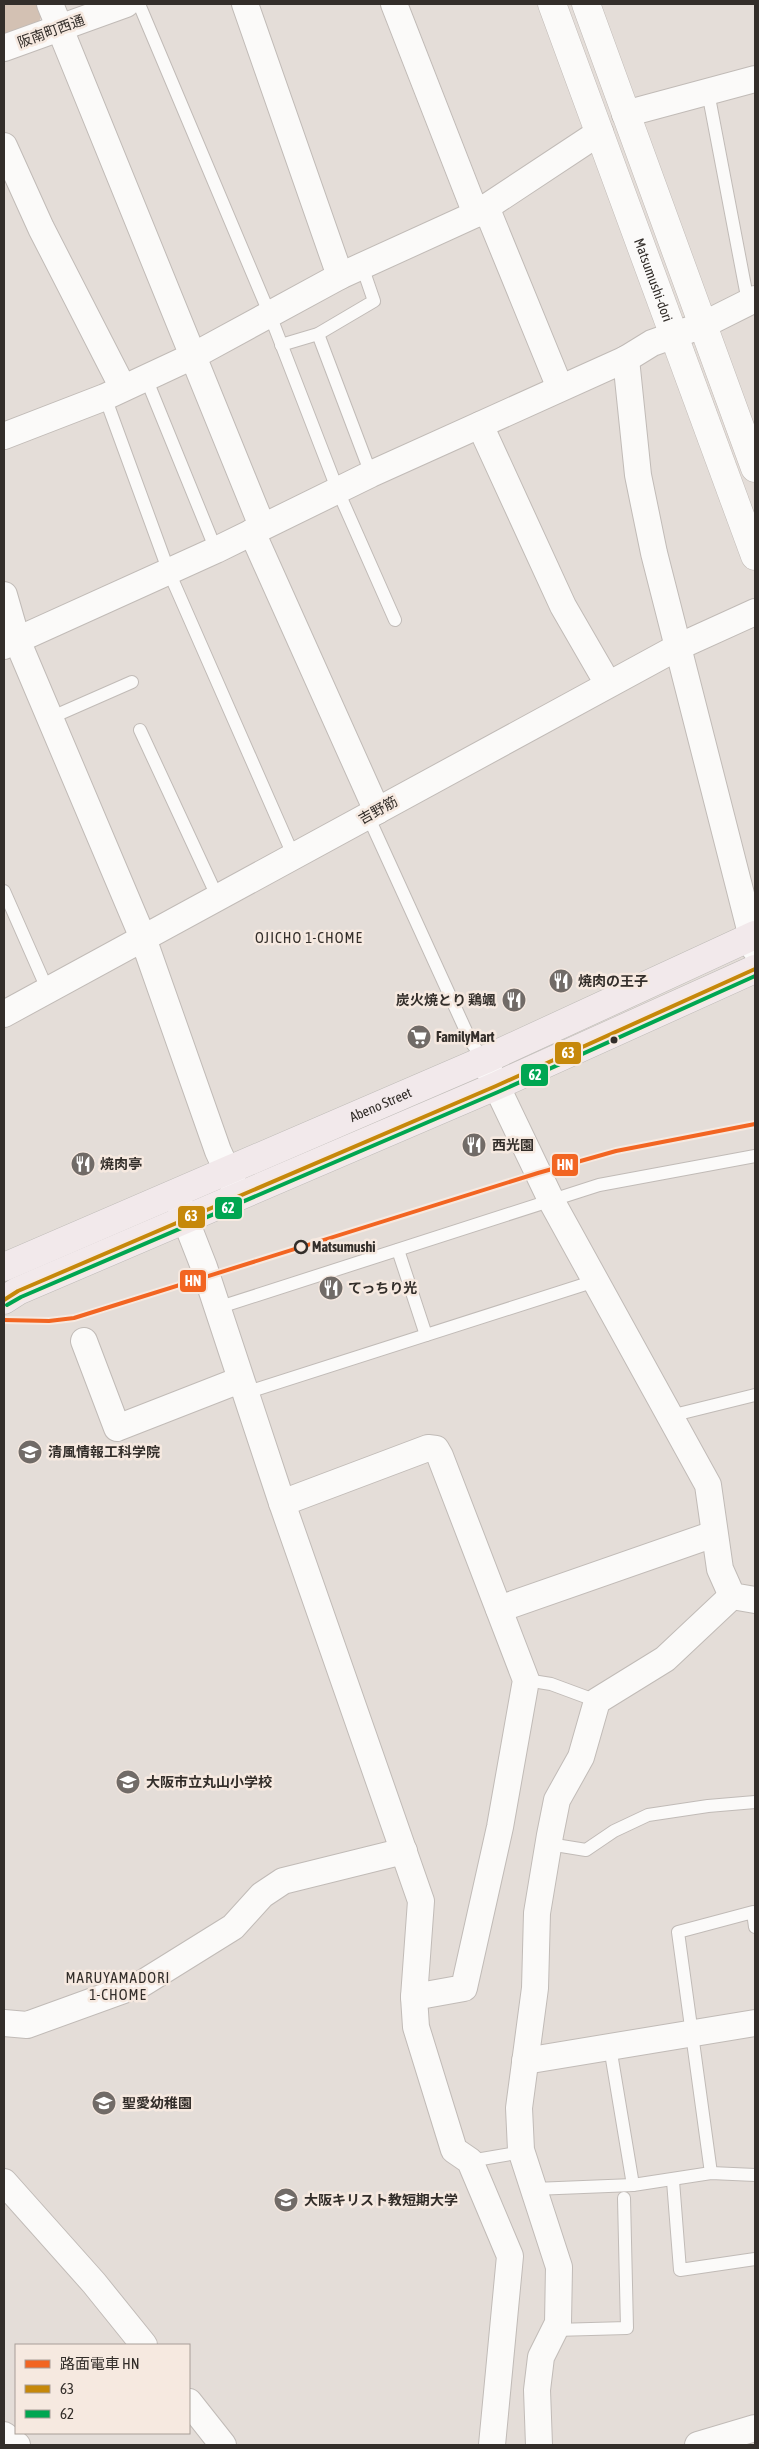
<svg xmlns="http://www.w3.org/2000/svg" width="759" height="2449" font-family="'Asap Condensed','Noto Sans JP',sans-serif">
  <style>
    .green { fill: #d3c1b3 }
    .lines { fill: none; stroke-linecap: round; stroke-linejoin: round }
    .service-casing { stroke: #c1bbb7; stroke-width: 14 }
    .minor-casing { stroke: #c1bbb7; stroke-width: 28 }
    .tertiary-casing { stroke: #c1bbb7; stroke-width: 29 }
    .primary-casing { stroke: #bdbab6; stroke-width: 29 }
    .service { stroke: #fbfaf9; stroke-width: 12 }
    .minor { stroke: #fbfaf9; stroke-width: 26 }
    .tertiary { stroke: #fbfaf9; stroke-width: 28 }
    .primary { stroke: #f2e9eb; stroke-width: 28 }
    .bus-1-casing { stroke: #f6e9e0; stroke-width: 8 }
    .bus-2-casing { stroke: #f6e9e0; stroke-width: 8 }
    .bus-1 { stroke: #c6880a; stroke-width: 4 }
    .bus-2 { stroke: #00a651; stroke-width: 4 }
    .tram-1-casing { stroke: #f6e9e0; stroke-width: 8 }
    .tram-1 { stroke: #f26522; stroke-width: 4 }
    .bus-dot { fill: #332e2a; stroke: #f6e9e0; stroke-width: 2 }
    .stop-dot { fill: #f6e9e0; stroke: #332e2a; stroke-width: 2.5 }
    .labels { text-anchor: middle; stroke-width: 5; stroke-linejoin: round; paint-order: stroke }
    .street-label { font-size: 14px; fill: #332e2a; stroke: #f6e9e0 }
    .poi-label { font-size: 14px; font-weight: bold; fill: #332e2a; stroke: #f6e9e0; text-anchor: start }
    .stop-label { font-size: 14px; font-weight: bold; fill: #332e2a; stroke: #f6e9e0; text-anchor: start }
    .neighbourhood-label { font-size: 15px; letter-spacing: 1px; fill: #332e2a; stroke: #f6e9e0 }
    .line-badge { stroke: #f6e9e0; stroke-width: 2 }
    .badge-label { font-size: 14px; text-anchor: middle; font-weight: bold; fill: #fff }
  </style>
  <rect width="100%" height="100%" fill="#e4ddd8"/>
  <path class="green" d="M 4,4 L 39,4 L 43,12 L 39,22 L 4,35 Z"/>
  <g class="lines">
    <defs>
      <g id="service">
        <path d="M 139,4 L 270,315 L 338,491 L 395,620"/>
        <path d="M 708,92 L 748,302"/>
        <path d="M 318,334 L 371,474"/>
        <path d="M 281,345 L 318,334 L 374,301 L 362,266"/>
        <path d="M 146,378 L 216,550"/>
        <path d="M 105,397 L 169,572 L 294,857"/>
        <path d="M 50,718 L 132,682"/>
        <path d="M 140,730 L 217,896"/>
        <path d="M 368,816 L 471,1042 L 484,1060"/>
        <path d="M 4,891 L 48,991"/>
        <path d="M 398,1250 L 426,1335"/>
        <path d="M 217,1308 L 599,1185 L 755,1156"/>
        <path d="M 245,1393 L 595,1281"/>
        <path d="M 670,1416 L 755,1395"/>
        <path d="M 526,1680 L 551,1684 L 597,1701"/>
        <path d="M 549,1844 L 586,1850 L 614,1831 L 648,1815 L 708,1806 L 755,1802"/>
        <path d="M 610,2047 L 633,2185"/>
        <path d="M 470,2161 L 522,2152"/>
        <path d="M 711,2173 L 678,1932 L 753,1912 L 755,1927"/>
        <path d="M 673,2181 L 680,2270 L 755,2259"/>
        <path d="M 534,2189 L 633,2185 L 711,2173 L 755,2175"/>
        <path d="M 555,2330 L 627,2328 L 624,2198"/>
      </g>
      <g id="minor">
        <path d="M 50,4 L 262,526"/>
        <path d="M 245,4 L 340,276"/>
        <path d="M 394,4 L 476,214"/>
        <path d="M 4,48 L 126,4"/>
        <path d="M 625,114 L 755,79"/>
        <path d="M 4,146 L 41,228 L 123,388"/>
        <path d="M 486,207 L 560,388"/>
        <path d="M 626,359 L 638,475 L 654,553 L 755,949"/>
        <path d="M 480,425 L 563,606 L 608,684"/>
        <path d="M 4,436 L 105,397 L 193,356 L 340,276 L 476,214 L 600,132"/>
        <path d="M 252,532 L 377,811"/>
        <path d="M 4,595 L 17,640 L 143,938 L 218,1151 L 236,1190"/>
        <path d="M 4,646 L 216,550 L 371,474 L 626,359 L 652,343 L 703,325 L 755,299"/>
        <path d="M 4,1014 L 678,647 L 755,612"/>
        <path d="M 484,1060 L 552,1202 L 708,1485 L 720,1569 L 732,1596 L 755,1600"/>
        <path d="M 177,1198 L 204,1267 L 282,1503 L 421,1901 L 414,1997 L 416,2027 L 454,2150 L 470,2161 L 510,2256 L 492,2445"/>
        <path d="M 84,1341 L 117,1428 L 240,1380"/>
        <path d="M 282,1503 L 428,1448 L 436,1449 L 440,1456 L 526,1680 L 500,1827 L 464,1988 L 414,1997"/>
        <path d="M 499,1609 L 714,1534"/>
        <path d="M 4,2023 L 27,2025 L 143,1983 L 233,1927 L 262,1895 L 283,1881 L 404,1851"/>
        <path d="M 525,2061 L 755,2023"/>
        <path d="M 4,2182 L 94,2283 L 144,2345"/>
        <path d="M 189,2402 L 223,2445"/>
        <path d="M 4,2435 L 17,2445"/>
        <path d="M 539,2445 L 537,2390 L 541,2357 L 558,2323 L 559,2267 L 521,2150 L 519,2108 L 535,1988 L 537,1913 L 550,1835 L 557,1800 L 581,1757 L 597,1701 L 665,1659 L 732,1596"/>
        <path d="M 698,2445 L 755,2428"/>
      </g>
      <g id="tertiary">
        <path id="s1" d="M 552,4 L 755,556"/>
        <path d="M 586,4 L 755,468"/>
      </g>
      <g id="primary">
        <path id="s2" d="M 4,1267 L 484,1060 L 755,935"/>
        <path d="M 4,1300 L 18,1291 L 496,1086 L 755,969"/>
      </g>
    </defs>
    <use href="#service" class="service-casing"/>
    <use href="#minor" class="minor-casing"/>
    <use href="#tertiary" class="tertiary-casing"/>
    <use href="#primary" class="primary-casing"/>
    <use href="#service" class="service"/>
    <use href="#minor" class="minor"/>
    <use href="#tertiary" class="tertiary"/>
    <use href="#primary" class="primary"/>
    <defs>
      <path id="bus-1" d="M 4,1300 L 18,1291 L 496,1086 L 755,969"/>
      <path id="bus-2" d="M 7,1305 L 21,1297 L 498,1092 L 755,976"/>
    </defs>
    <use href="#bus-1" class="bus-1-casing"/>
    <use href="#bus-2" class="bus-2-casing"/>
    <use href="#bus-1" class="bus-1"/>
    <use href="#bus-2" class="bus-2"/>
    <defs>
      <path id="tram-1" d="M 4,1320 L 49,1321 L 74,1318 L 538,1173 L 616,1151 L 755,1124"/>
    </defs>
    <use href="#tram-1" class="tram-1-casing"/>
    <use href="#tram-1" class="tram-1"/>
  </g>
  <defs>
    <symbol id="restaurant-disc" viewBox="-11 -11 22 22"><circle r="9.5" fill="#716b67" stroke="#f6e9e0"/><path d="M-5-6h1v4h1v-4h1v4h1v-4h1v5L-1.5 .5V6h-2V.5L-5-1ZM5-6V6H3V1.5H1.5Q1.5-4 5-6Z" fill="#fff"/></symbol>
    <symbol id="supermarket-disc" viewBox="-11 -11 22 22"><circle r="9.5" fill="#716b67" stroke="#f6e9e0"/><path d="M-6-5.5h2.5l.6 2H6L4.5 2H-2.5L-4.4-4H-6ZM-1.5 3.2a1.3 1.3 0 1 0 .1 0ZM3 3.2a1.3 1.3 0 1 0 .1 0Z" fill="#fff"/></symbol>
    <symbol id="school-disc" viewBox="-11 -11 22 22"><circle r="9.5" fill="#716b67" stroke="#f6e9e0"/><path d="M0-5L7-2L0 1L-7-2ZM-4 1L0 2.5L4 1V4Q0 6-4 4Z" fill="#fff"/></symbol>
    <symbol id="university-disc" viewBox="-11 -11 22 22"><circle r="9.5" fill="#716b67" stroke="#f6e9e0"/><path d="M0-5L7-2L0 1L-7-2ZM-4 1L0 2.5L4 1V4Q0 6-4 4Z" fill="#fff"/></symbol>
  </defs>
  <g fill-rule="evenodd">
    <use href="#restaurant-disc" x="547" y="967" width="28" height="28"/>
    <use href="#restaurant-disc" x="500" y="986" width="28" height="28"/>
    <use href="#supermarket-disc" x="405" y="1023" width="28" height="28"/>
    <use href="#restaurant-disc" x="460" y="1131" width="28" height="28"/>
    <use href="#restaurant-disc" x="69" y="1150" width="28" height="28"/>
    <use href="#restaurant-disc" x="317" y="1274" width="28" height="28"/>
    <use href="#school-disc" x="16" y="1438" width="28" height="28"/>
    <use href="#school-disc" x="114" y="1768" width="28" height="28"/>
    <use href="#school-disc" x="90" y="2089" width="28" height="28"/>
    <use href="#university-disc" x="272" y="2186" width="28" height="28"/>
  </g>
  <circle class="bus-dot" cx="614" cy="1040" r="4.5"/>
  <circle class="stop-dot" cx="301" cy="1247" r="6"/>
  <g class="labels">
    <g class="street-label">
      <text transform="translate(51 31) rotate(-20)" y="5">阪南町西通</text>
      <text dy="5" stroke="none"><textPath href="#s1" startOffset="294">Matsumushi-dori</textPath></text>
      <text transform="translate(378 810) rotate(-29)" y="5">吉野筋</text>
      <text dy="5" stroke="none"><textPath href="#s2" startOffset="410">Abeno Street</textPath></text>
    </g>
    <g class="poi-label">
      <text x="578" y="986">焼肉の王子</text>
      <text x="496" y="1005" text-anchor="end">炭火焼とり 鶏颯</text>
      <text x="436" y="1042">FamilyMart</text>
      <text x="492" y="1150">西光園</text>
      <text x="100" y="1169">焼肉亭</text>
      <text x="348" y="1293">てっちり光</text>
      <text x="48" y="1457">清風情報工科学院</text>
      <text x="146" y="1787">大阪市立丸山小学校</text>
      <text x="122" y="2108">聖愛幼稚園</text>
      <text x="304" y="2205">大阪キリスト教短期大学</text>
    </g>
    <g class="stop-label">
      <text x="312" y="1252">Matsumushi</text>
    </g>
    <g class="neighbourhood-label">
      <text x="309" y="943">OJICHO 1-CHOME</text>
      <text x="118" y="1983">MARUYAMADORI<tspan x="118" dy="17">1-CHOME</tspan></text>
    </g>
  </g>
  <g class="line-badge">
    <rect x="554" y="1041" width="28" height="24" rx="5" fill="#c6880a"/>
    <rect x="520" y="1063" width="29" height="24" rx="5" fill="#00a651"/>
    <rect x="551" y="1153" width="28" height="24" rx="5" fill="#f26522"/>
    <rect x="214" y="1196" width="29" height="24" rx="5" fill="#00a651"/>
    <rect x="177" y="1205" width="29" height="24" rx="5" fill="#c6880a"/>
    <rect x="179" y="1269" width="28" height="24" rx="5" fill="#f26522"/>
  </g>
  <g class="badge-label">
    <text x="568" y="1058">63</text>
    <text x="535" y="1080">62</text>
    <text x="565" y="1170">HN</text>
    <text x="228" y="1213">62</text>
    <text x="191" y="1221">63</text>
    <text x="193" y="1286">HN</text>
  </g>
  <rect width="759" height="2449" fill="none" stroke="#332e2a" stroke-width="10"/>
  <rect x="15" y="2344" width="175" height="90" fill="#f6e9e0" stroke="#a89e97"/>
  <rect x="25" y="2360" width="25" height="8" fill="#f26522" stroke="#a89e97"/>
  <text x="60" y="2369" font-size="15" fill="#332e2a">路面電車 HN</text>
  <rect x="25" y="2385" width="25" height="8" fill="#c6880a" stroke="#a89e97"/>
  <text x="60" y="2394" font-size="15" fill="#332e2a">63</text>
  <rect x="25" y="2410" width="25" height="8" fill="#00a651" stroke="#a89e97"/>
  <text x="60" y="2419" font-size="15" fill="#332e2a">62</text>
</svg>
